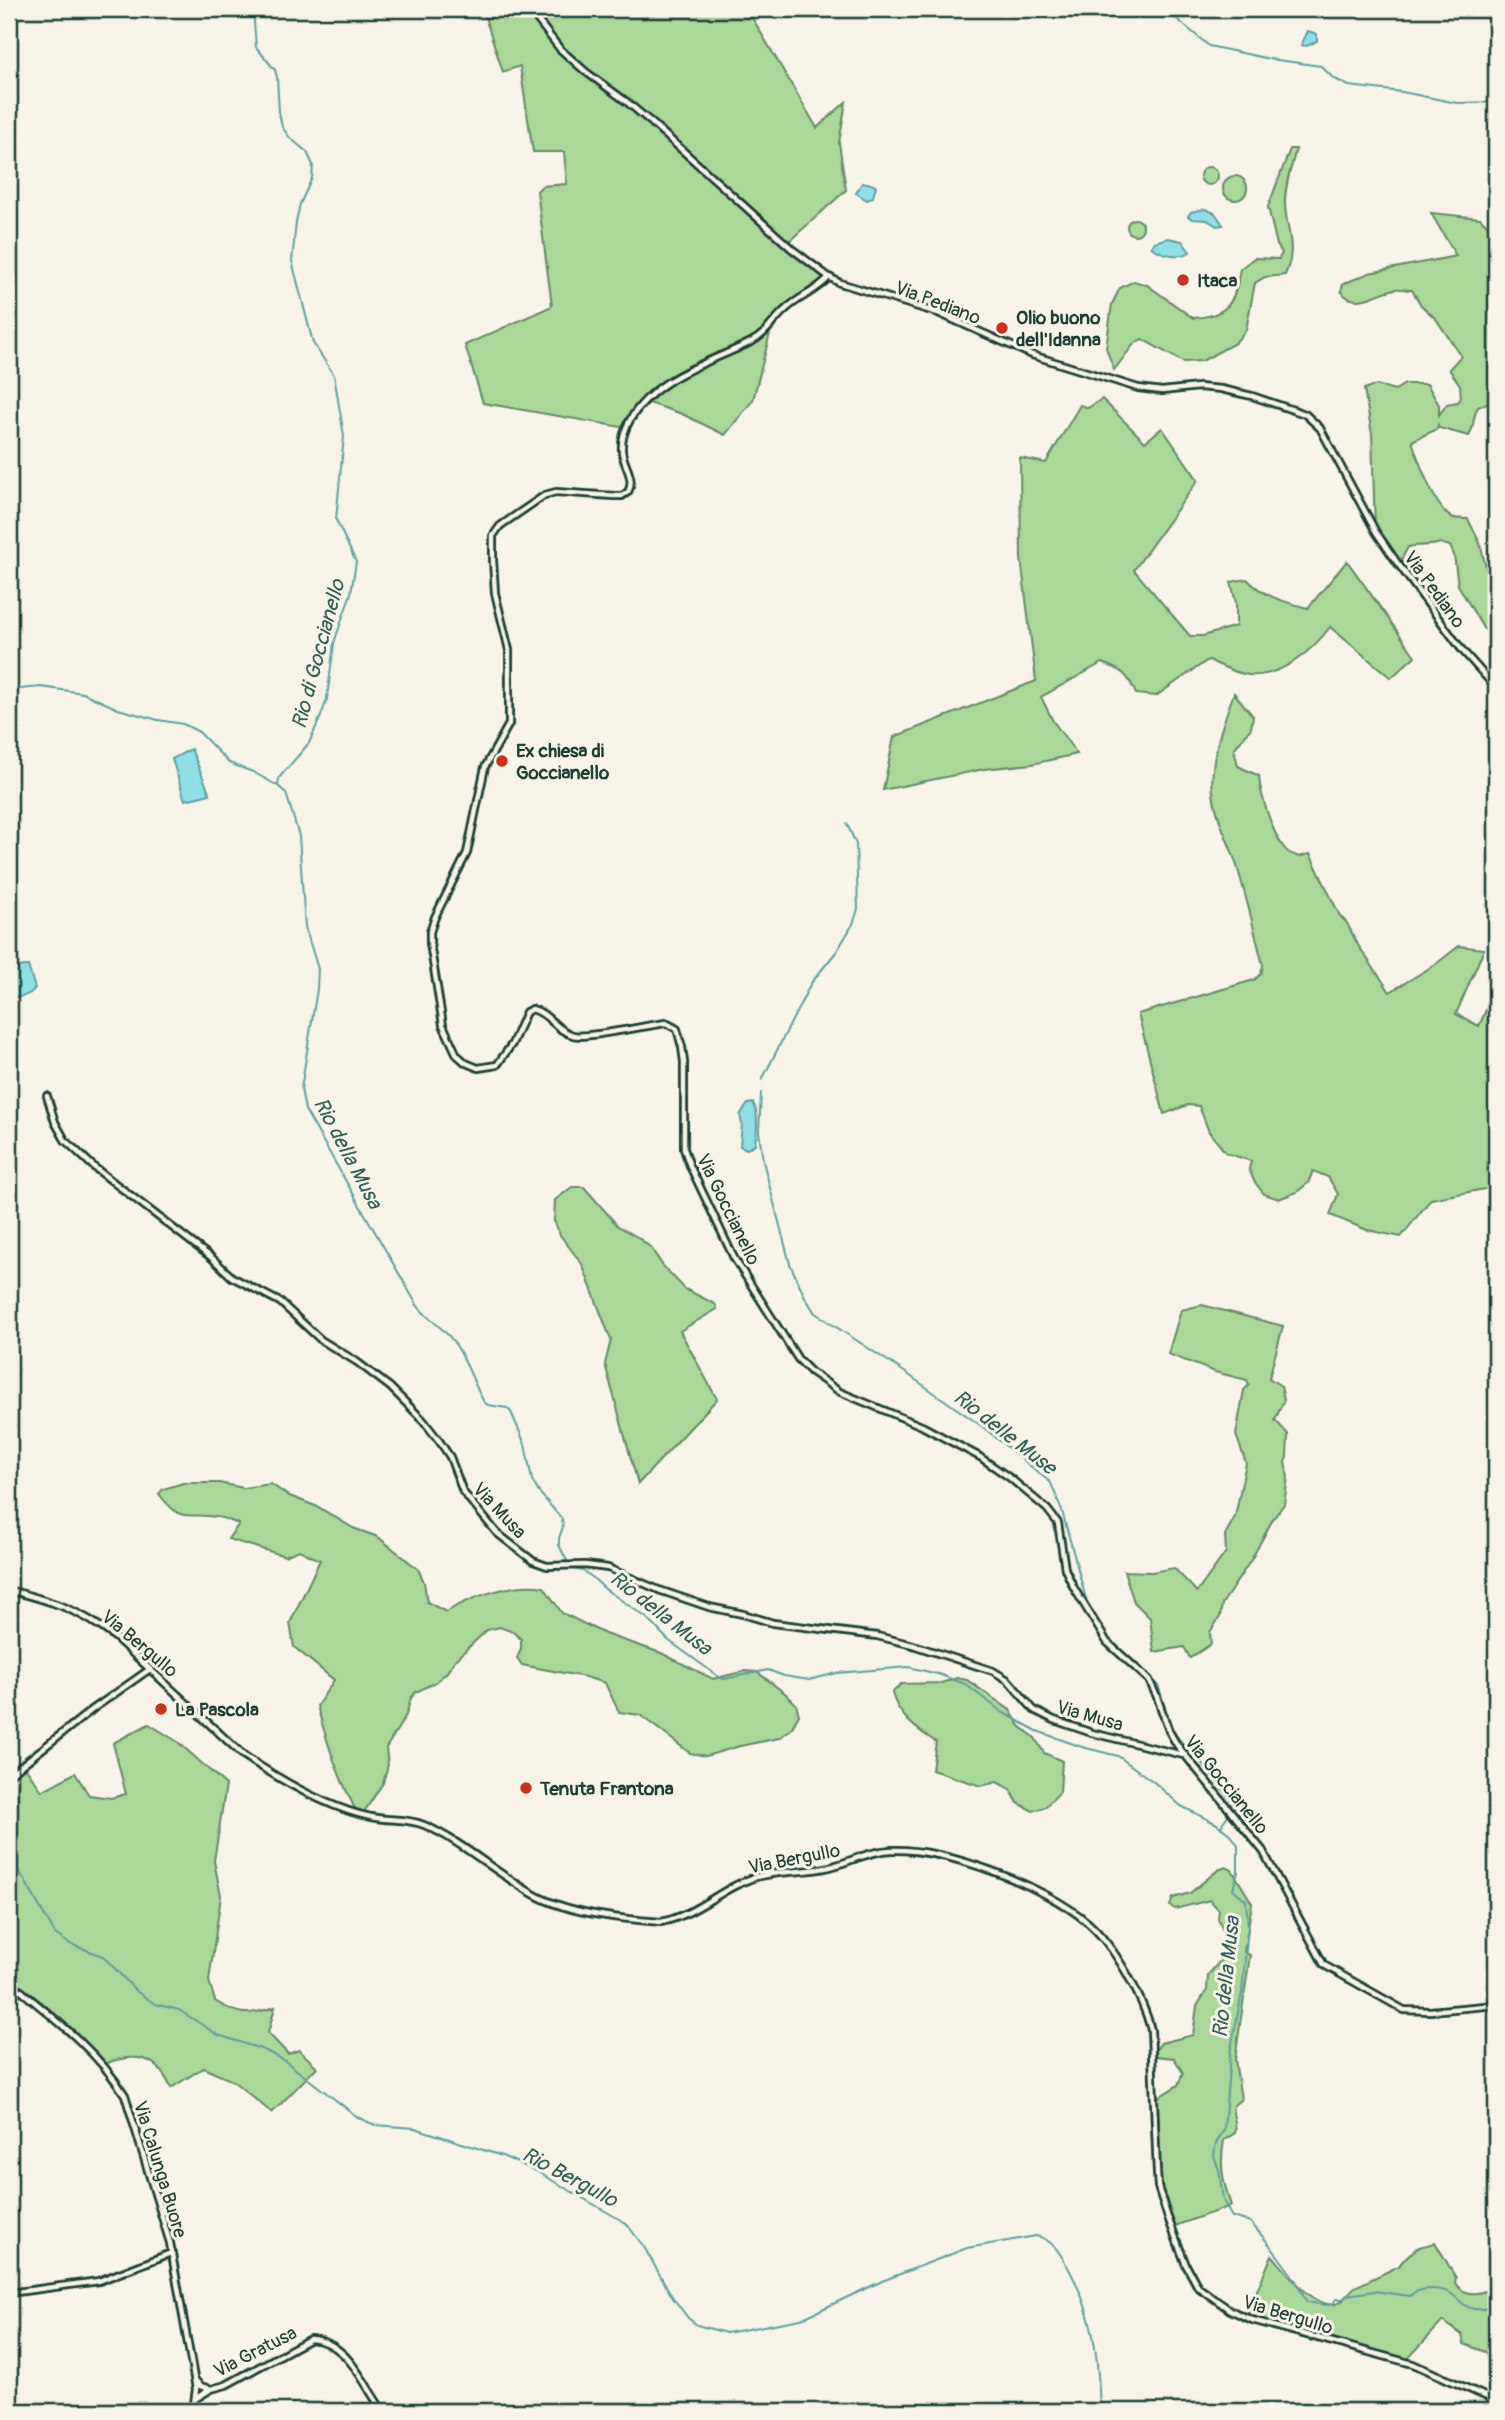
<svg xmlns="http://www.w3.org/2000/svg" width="1505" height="2420" font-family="Pangolin,sans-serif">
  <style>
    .green { fill: #a9d898; stroke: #648a66; stroke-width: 2 }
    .water { fill: #8edee8; stroke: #629ea0; stroke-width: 2 }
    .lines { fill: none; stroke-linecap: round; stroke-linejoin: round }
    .stream { stroke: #629ea0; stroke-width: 2 }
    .minor-casing { stroke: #1f3d34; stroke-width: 10 }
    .tertiary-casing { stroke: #1f3d34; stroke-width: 11 }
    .minor { stroke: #f7f3e8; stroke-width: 4.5 }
    .tertiary { stroke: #f7f3e8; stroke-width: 6 }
    .poi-dot { fill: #c8321e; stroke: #f7f3e8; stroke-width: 2.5 }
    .labels { text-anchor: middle; stroke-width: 6; stroke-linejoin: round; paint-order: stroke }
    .poi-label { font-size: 19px; font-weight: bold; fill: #1f3d34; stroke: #f7f3e8; text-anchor: start }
    .street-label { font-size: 19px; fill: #1f3d34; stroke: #f7f3e8 }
    .water-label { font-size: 21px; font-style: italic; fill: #355d58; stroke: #f7f3e8 }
  </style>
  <rect width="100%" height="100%" fill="#f7f3e8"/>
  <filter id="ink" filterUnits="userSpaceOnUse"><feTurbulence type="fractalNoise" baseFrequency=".0143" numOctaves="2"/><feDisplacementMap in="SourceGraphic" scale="14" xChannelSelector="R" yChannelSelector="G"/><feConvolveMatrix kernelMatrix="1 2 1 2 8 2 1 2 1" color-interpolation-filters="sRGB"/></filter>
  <g filter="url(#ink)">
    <g class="green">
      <path d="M 488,9 L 747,9 L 817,128 L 846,102 L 839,143 L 846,190 L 786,244 L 827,277 L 773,322 L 753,400 L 725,435 L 682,414 L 646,402 L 627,428 L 483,403 L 465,345 L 552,306 L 537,191 L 542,186 L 567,184 L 564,152 L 533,152 L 520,66 L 503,72 L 484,14 Z"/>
      <path d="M 1290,149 L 1296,149 C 1292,166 1284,186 1285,204 C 1286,232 1298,246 1285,275 L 1265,277 L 1255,283 L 1246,330 L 1235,343 L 1202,361 L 1183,362 L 1142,339 L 1134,344 L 1114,370 L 1106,348 L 1112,304 L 1120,288 L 1134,281 L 1147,285 L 1193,318 C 1229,316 1235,302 1240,269 L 1254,258 L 1279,259 L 1282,253 L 1277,245 L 1268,207 Z"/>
      <circle cx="1209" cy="176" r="9"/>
      <circle cx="1235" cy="188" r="12"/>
      <path d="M 1431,213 L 1480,218 L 1496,234 L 1496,399 L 1478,407 C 1472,417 1475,426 1469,436 L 1439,428 L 1438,425 L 1437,429 L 1412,441 C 1418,459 1434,508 1451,517 C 1456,519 1463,519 1468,519 L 1480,543 L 1488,576 L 1496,589 L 1496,638 L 1483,628 L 1458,585 L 1454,555 L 1450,546 L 1440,543 C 1429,547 1420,544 1408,547 L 1399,564 L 1375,530 L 1372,434 L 1364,389 L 1377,385 L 1395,390 L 1405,384 L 1427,384 L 1439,405 L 1439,415 L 1447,404 L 1458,402 L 1461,398 L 1460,385 L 1449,369 L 1461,356 L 1436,319 L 1421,305 L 1412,290 C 1407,290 1400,288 1395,289 C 1377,292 1355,311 1341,291 L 1343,284 L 1369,273 L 1456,256 Z"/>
      <circle cx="1135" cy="227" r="8"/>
      <path d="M 1102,399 L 1145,442 L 1162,428 L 1198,480 L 1134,570 L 1190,636 L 1203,636 L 1236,626 L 1236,603 L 1231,582 L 1247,579 C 1264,597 1285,602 1308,608 L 1347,561 L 1415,656 L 1391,678 L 1330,627 C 1313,650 1281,678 1249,675 C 1234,673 1222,666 1208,660 L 1156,696 L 1136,694 C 1128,674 1122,670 1102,663 L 1041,697 L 1053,721 L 1077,754 L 1032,764 L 984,769 L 883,790 L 894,737 L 1036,681 L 1021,558 L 1020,458 L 1046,463 L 1080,405 L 1088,408 Z"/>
      <path d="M 1234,693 L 1253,716 L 1251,728 L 1234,749 L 1238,766 L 1259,776 C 1260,794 1274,840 1288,852 C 1291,854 1295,855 1299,857 L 1310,854 L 1340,916 L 1347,923 L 1358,945 L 1390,992 L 1436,964 L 1459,946 L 1484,949 L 1456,1014 L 1479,1026 L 1496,987 L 1496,1187 L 1431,1199 L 1401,1237 L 1367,1230 L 1330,1215 L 1338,1194 L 1328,1177 L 1313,1171 L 1308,1183 L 1297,1192 L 1279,1199 L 1264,1194 L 1254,1181 L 1249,1169 L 1251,1161 L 1226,1153 L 1209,1132 L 1199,1106 L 1188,1105 L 1164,1114 L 1138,1014 L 1254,980 L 1261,974 L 1263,965 C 1254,930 1246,894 1235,860 C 1227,838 1216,816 1213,793 C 1209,761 1223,722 1234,693 Z"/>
      <path d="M 572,1187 L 584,1187 L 618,1226 L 639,1238 L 651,1248 L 663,1266 L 685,1289 L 715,1304 L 717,1309 L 680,1331 L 717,1399 L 638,1484 L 605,1364 L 611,1340 L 582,1264 L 560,1235 L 554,1221 L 555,1200 Z"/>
      <path d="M 1202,1305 L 1283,1326 L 1269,1378 L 1281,1386 L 1284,1400 L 1275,1420 L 1288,1434 L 1287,1457 L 1285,1462 L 1288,1477 L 1284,1504 L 1273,1519 L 1251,1560 L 1222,1604 L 1220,1617 L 1210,1632 L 1211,1644 L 1190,1658 L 1184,1647 L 1154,1652 L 1150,1618 L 1134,1602 L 1124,1571 L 1152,1572 L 1174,1568 L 1197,1592 L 1226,1552 L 1225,1535 L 1235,1517 L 1246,1463 L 1236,1435 L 1244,1390 L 1249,1385 L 1247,1380 L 1215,1372 L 1168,1354 L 1181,1310 Z"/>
      <path d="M 183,1483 L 219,1483 L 243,1488 L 271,1484 L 287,1495 L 318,1507 L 353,1528 L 378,1537 L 418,1569 L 424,1582 L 427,1602 L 446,1612 C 471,1597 514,1581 544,1587 L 562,1613 L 605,1634 L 661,1653 L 713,1679 L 745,1671 L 757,1672 L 786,1694 L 796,1704 L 799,1715 L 791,1729 L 779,1738 L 740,1746 L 706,1756 L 690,1753 L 640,1715 L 619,1712 L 605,1683 L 585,1677 L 522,1665 L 517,1658 L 521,1649 L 521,1639 L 513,1632 L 500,1627 L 487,1630 L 455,1660 L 447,1672 L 436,1682 L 416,1692 L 411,1698 L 406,1715 L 386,1748 L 388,1765 L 383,1783 L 360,1818 C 340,1782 328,1746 317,1706 L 334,1680 L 294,1647 L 290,1623 L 320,1560 L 299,1550 L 285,1556 L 228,1539 L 239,1524 C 232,1522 225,1518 217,1517 C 184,1511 184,1526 159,1494 L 163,1489 Z"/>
      <path d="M 957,1678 L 967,1680 L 1010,1710 L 1020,1726 L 1035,1738 L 1044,1753 L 1062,1761 L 1060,1792 L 1045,1807 L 1033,1811 L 1018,1803 L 1010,1789 L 997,1782 L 981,1786 L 932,1770 L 936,1742 C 916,1729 898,1716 892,1693 L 901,1684 L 941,1683 Z"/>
      <path d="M 149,1724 L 178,1742 L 226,1785 L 214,1861 L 221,1896 L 209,1981 L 215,2001 C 239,2016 248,2016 275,2007 L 268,2033 L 288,2054 L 299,2050 L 317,2067 L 272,2113 L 233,2081 L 203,2068 L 171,2088 C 160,2064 148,2054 121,2059 C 114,2060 110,2061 105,2065 L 9,1976 L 9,1775 L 22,1762 L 42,1791 L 75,1773 L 89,1795 L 111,1798 L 126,1794 L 113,1743 Z"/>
      <path d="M 1226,1867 L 1232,1870 L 1252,1903 L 1244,1952 L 1250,1955 L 1235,2060 L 1241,2099 L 1233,2106 C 1231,2116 1238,2122 1235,2133 L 1224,2140 C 1219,2167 1223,2180 1231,2206 L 1172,2227 L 1160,2187 L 1154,2100 L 1178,2085 L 1183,2073 L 1174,2058 L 1156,2056 L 1156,2050 L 1161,2043 L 1193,2035 L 1197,2006 L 1207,1990 L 1208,1975 L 1222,1959 L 1224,1933 L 1218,1919 L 1219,1910 L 1210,1900 L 1175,1909 L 1170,1906 L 1173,1898 L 1190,1893 L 1218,1870 Z"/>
      <path d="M 1435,2242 L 1456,2278 L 1455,2283 C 1465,2298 1481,2294 1496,2287 L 1496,2356 L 1464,2344 L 1462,2335 L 1443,2321 L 1405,2362 C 1378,2355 1351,2347 1324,2341 C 1293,2334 1276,2331 1246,2316 L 1272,2255 C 1284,2268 1318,2316 1340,2302 C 1346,2299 1349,2291 1355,2287 L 1399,2266 C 1403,2259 1415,2248 1423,2246 C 1427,2245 1431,2245 1435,2242 Z"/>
    </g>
    <g class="water">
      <path d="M 1308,31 L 1317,34 L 1317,41 L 1307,46 L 1301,45 Z"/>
      <path d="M 862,183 L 868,183 L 876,186 L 873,197 L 867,200 L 856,193 Z"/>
      <path d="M 1205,209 L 1215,213 L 1223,225 L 1217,226 L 1207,220 L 1192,219 L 1188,216 L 1191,212 Z"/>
      <path d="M 1168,238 L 1182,241 L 1190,252 C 1180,259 1161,254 1151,247 L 1154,242 Z"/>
      <path d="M 191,749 L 210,794 L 185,800 L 172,759 Z"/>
      <path d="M 25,966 L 28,966 L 35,988 C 30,996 19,998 11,997 L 9,994 L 9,968 Z"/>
      <path d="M 753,1103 C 759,1112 757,1133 755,1144 L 747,1149 L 740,1146 L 742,1124 L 740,1115 L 748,1104 Z"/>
    </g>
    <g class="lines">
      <g class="stream">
        <path d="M 253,9 L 256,47 L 275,70 L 277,77 L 279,112 L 282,127 L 290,138 L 307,152 L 313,165 L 312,178 L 300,204 L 296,222 L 292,261 L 313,343 L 334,375 L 344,436 L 336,520 L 356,562 L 351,593 L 334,643 L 327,699 L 321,716 L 309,743 L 279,778 L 278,786"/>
        <path d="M 1159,9 L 1178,20 L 1209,46 L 1270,59 L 1321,66 L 1333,78 L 1349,86 L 1402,92 L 1457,103 L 1496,102"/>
        <path d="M 9,690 L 41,687 L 83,693 L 118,709 L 158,720 L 183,724 L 199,732 L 229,763 L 253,772 L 278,786 L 286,793 L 299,836 L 305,927 L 318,969 L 317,989 L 301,1089 L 305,1110 L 417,1305 C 427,1319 443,1327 453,1341 C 467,1359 472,1382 484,1402 L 488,1405 L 507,1408 L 511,1412 L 525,1444 L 532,1480 L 538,1491 L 562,1519 L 563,1527 L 559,1538 L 559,1545 L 571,1569 L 583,1571 L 592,1577 L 605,1589 L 647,1618 L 668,1640 L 719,1677 L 724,1679 L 768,1670 L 784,1676 L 809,1680 L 837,1673 L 908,1667 L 938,1674 L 965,1684 L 1002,1712 L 1037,1731 L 1082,1747 L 1118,1756 L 1155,1783 L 1181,1806 L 1217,1824 L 1231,1835 L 1238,1845 L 1238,1872 L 1233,1889 L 1246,1900 L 1248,1928 L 1242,1992 L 1230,2054 L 1224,2130 L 1216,2143 L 1214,2156 L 1219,2170 L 1223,2200 L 1229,2212 L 1232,2217 L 1250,2222 L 1269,2244 L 1295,2279 L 1307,2302 L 1325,2305 L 1333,2304 L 1336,2299 L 1343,2299 L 1347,2295 L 1374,2291 L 1410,2296 C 1415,2290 1422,2289 1430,2289 C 1460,2289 1455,2305 1474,2309 C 1481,2310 1490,2308 1496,2306"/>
        <path d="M 762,1080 L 811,983 L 837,951 L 853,924 L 858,909 L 856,844 L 847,824"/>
        <path d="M 761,1093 L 759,1132 L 763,1161 L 790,1264 L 805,1297 L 815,1313 L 903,1371 L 983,1427 L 1051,1483 L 1062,1511 L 1088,1606 L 1100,1627"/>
        <path d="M 1122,1652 L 1142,1668 L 1159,1687 L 1165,1711 L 1174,1734 L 1202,1763 L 1235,1805 L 1233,1811"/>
        <path d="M 1221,1828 L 1223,1822 L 1229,1814"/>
        <path d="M 9,1860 L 20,1872 L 55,1934 L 70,1944 L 103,1956 L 136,1991 L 155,2004 L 179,2010 L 218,2035 L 264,2050 L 285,2061 L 359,2118 L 375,2125 L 415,2128 L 502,2156 L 534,2170 L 626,2223 L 644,2247 L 673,2298 L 688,2318 L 697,2325 L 726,2333 L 801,2319 L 882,2281 L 967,2248 L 1036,2236 C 1053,2239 1061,2255 1069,2269 C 1095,2317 1098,2358 1100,2411"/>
      </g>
      <defs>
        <g id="minor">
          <path d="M 529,9 L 560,49 L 586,72 L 627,102 L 652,123 L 792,249 L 829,277 L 840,283 L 938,313 L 1032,355 L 1138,388 L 1162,391 L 1199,387 L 1221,389 L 1252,396 L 1305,414 L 1320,428 L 1376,532 L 1396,561 L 1462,650 L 1496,688"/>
          <path d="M 829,277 C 817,291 799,297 786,309 C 772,321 768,333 751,342 C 709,363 656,376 630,420 C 625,429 621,440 622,451 C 623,465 636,478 628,492 L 622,496 L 614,496 L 556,492 L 545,495 L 500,526 L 493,536 L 493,560 L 495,593 L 509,650 L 509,724 L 485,767 L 467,853 L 435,917 L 430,932 L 430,943 L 443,1025 L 457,1055 L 466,1063 L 478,1068 L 497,1065 L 512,1044 L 526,1012 L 532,1009 C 549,1013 556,1031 573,1035 C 585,1039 648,1025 666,1023 L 677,1029 L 682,1047 L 684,1062 L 684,1149 L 690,1166 L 734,1258 L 798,1359 L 811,1372 L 840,1392 L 922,1426 L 980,1457 L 1010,1478 L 1047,1509 L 1058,1523 L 1065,1569 L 1074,1588 L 1107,1642 L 1149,1680 L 1157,1697 L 1169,1731 L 1177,1745 L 1263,1851 L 1324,1965 L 1404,2010 L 1430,2011 L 1496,2005"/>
          <path d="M 47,1096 L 55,1122 L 65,1140 L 95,1168 L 212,1258 L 232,1277 L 280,1302 L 321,1340 L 357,1362 L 390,1387 L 423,1420 L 440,1442 L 450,1457 L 463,1492 L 497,1533 L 533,1561 L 547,1566 L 585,1565 L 608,1568 L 659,1590 L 709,1607 L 743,1614 L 773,1623 L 877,1636 L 913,1645 L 993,1671 L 1008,1680 L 1034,1710 L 1054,1720 L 1092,1733 L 1183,1755"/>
          <path d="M 9,1590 C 54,1602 79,1609 116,1638 L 243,1755 C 280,1780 327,1808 371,1817 C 389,1821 407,1818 424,1825 C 462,1841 499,1876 537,1896 C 571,1914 623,1919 661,1922 C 697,1915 722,1887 756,1877 C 781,1870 806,1873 830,1867 C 850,1862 869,1851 891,1850 C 946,1848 1046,1886 1087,1922 C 1114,1945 1143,1997 1151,2030 L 1157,2173 L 1158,2187 L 1167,2215 L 1186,2265 L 1198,2287 L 1230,2310 L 1252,2320 L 1413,2364 L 1496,2401"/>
          <path d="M 9,1775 L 93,1709 L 150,1669"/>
          <path d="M 9,1981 C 50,2015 96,2049 125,2095 L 170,2243 L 196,2389 L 193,2411"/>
          <path d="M 9,2293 L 99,2281 L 171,2253"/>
          <path d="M 196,2381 L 200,2386 L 211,2389 L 226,2385 L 310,2339 C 348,2341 363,2384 383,2411"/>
          <path d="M 195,2399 L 211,2389"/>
        </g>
        <path id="tertiary" d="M 1487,9 L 1496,18"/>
      </defs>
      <use href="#minor" class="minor-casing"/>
      <use href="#tertiary" class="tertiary-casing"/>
      <use href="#minor" class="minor"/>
      <use href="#tertiary" class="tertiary"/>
    </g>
  </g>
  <g class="poi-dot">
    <circle cx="1183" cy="280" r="7"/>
    <circle cx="1002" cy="328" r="7"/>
    <circle cx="502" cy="761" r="7"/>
    <circle cx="161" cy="1709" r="7"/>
    <circle cx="526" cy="1788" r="7"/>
  </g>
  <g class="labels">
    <g class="poi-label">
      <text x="1197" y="287">Itaca</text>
      <text x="1016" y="324">Olio buono<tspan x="1016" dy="22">dell'Idanna</tspan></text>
      <text x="516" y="757">Ex chiesa di<tspan x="516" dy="22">Goccianello</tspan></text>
      <text x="175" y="1716">La Pascola</text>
      <text x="540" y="1795">Tenuta Frantona</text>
    </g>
    <g class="street-label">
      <text transform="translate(938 302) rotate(21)" y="7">Via Pediano</text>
      <text transform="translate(1435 589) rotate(54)" y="7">Via Pediano</text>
      <text transform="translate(729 1209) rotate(64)" y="7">Via Goccianello</text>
      <text transform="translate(500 1510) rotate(47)" y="7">Via Musa</text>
      <text transform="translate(140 1643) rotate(40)" y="7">Via Bergullo</text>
      <text transform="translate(1090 1715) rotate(16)" y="7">Via Musa</text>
      <text transform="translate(1227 1784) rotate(51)" y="7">Via Goccianello</text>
      <text transform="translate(794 1858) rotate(-11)" y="7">Via Bergullo</text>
      <text transform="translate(161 2169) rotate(73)" y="7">Via Calunga Buore</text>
      <text transform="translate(1288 2314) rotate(17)" y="7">Via Bergullo</text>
      <text transform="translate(255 2351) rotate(-27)" y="7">Via Gratusa</text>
    </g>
    <g class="water-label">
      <text transform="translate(318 654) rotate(-75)" y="7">Rio di Goccianello</text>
      <text transform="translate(348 1153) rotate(62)" y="7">Rio della Musa</text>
      <text transform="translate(1005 1432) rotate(38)" y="7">Rio delle Muse</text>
      <text transform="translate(661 1613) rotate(38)" y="7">Rio della Musa</text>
      <text transform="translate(1226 1977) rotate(-84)" y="7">Rio della Musa</text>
      <text transform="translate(570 2177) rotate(28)" y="7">Rio Bergullo</text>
    </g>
  </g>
  <rect width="1505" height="2420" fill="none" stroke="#f7f3e8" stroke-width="35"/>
  <rect x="18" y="18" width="1470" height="2385" fill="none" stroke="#1f3d34" stroke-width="2.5" filter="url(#ink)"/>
</svg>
